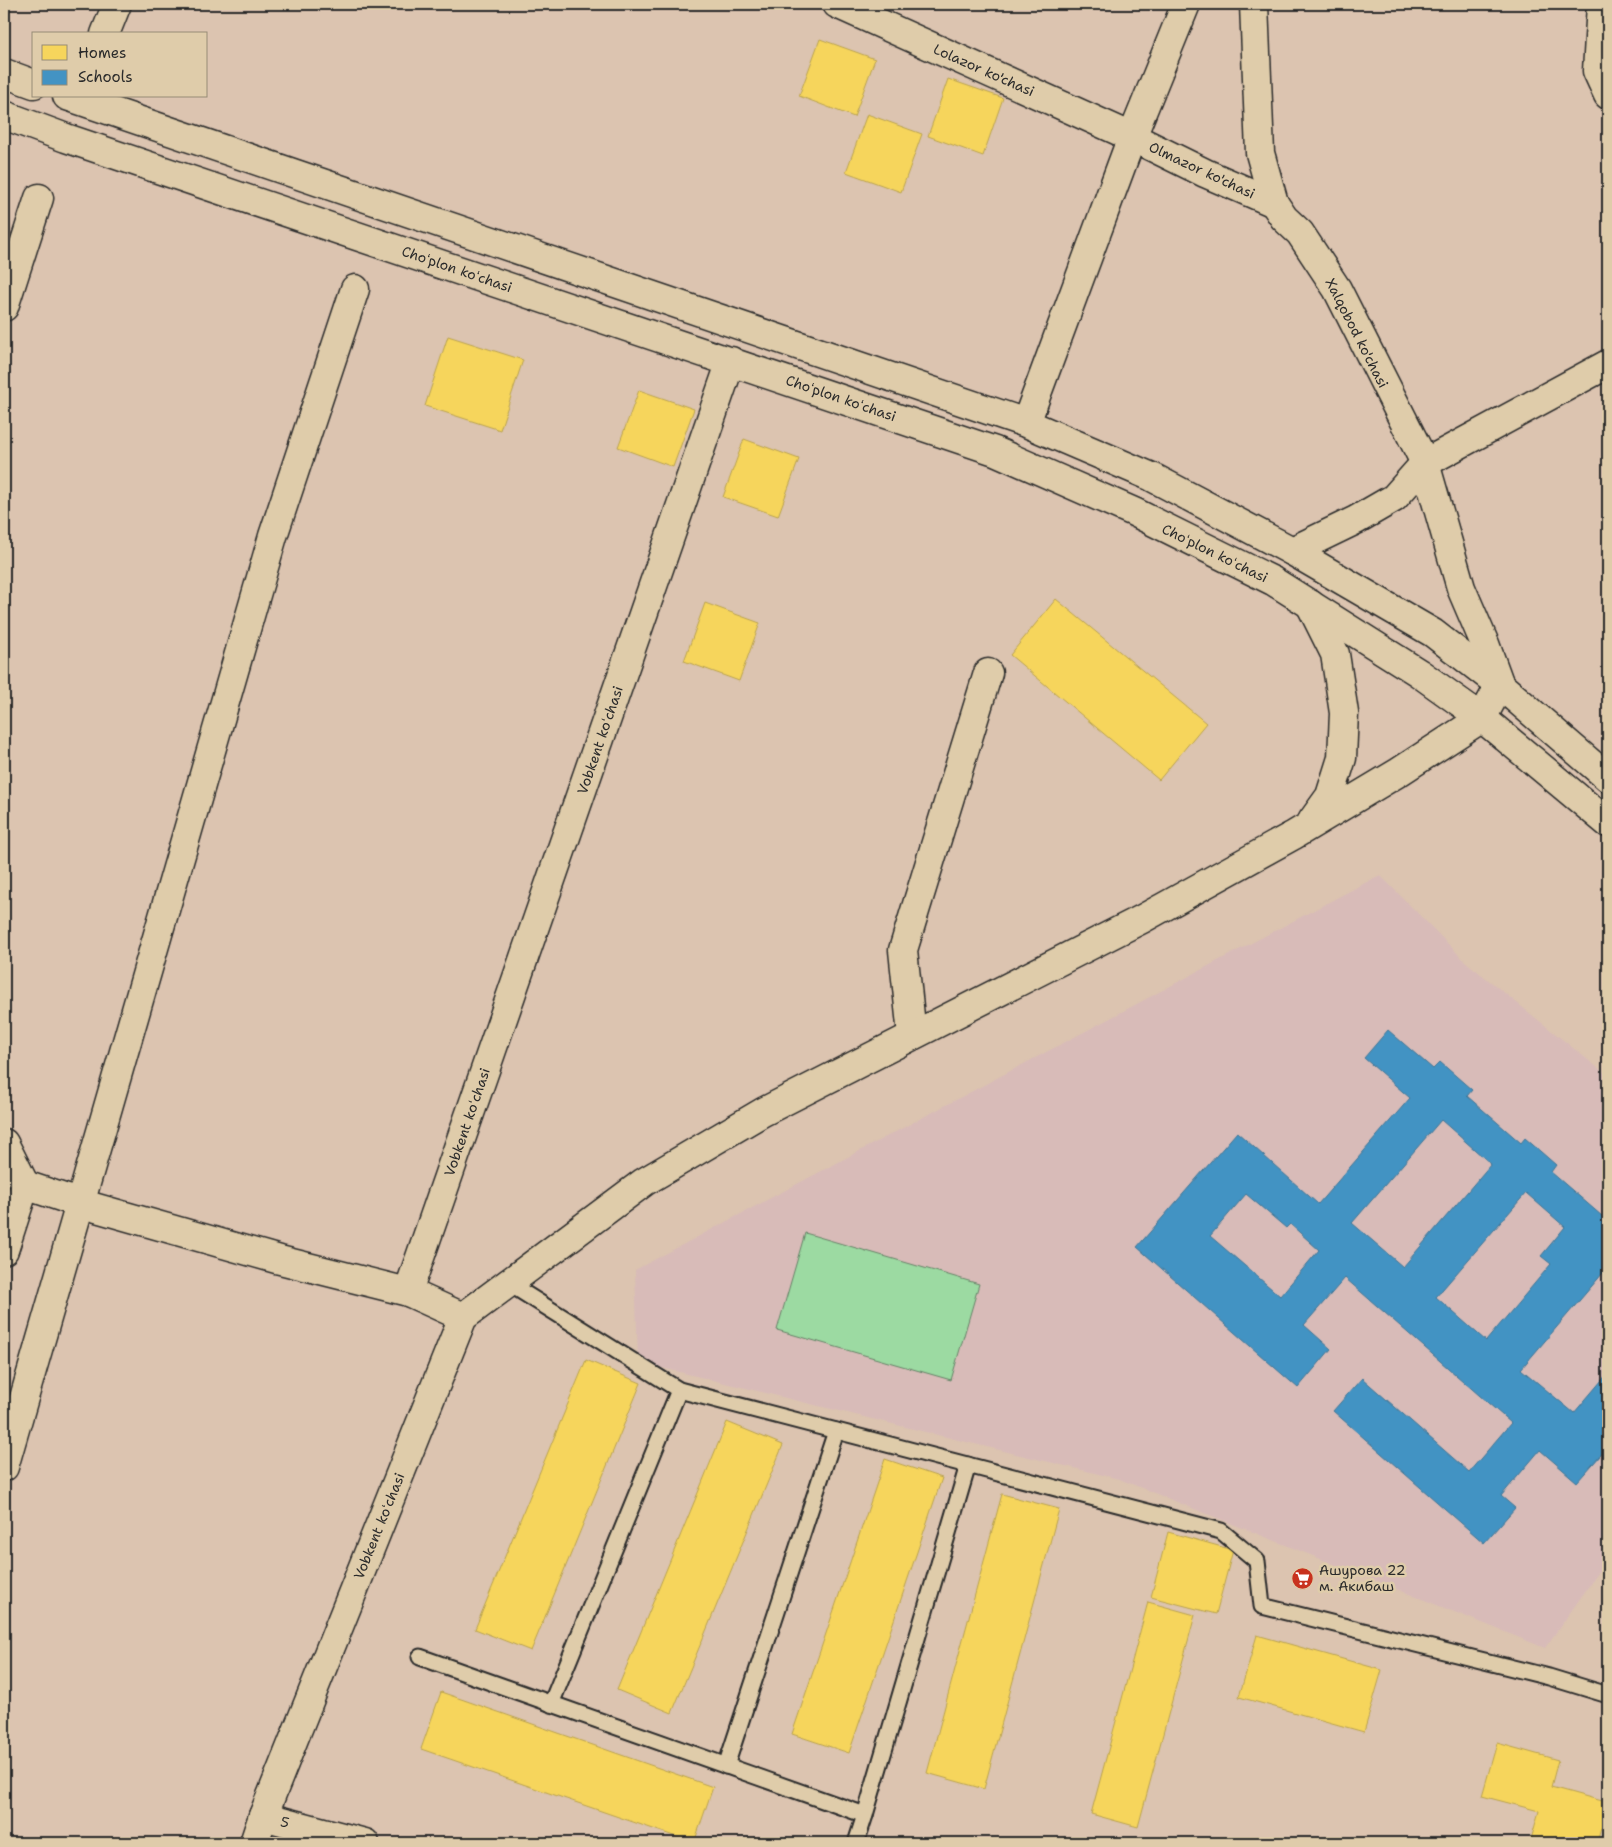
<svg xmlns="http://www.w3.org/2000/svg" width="1612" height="1847" font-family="'Shantell Sans',sans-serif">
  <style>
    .built { fill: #d8bbb8 }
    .green { fill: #9cdaa2; stroke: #648266 }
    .homes { fill: #f6d55c; stroke: #b9a24d }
    .schools { fill: #4393c3; stroke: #3c7495; fill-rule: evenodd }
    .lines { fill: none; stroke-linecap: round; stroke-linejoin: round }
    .service-casing { stroke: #2b2b2b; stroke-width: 19 }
    .minor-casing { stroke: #2b2b2b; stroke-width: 31 }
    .secondary-casing { stroke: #2b2b2b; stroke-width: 31 }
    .service { stroke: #dfccaa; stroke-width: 15 }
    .minor { stroke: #dfccaa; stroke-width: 28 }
    .secondary { stroke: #dfccaa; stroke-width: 28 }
    .labels { text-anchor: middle; stroke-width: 5; stroke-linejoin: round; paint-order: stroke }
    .street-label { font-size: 14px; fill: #2b2b2b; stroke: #dfccaa }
    .poi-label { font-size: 14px; fill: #2b2b2b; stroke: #dfccaa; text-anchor: start }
  </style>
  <rect width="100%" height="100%" fill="#dcc4b0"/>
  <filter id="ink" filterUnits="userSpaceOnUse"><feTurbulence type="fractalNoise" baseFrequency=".02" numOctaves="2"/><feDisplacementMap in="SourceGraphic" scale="10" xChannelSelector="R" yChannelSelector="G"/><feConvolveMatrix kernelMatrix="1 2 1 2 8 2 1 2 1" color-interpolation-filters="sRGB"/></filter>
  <g filter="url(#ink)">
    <path class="built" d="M 1380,875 L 1466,962 L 1608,1076 L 1608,1559 L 1545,1648 L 1119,1479 L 638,1362 L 635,1270 Z"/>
    <path class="green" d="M 805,1233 L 979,1284 L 951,1380 L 777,1330 Z"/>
    <g class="homes">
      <path d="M 820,39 L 875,59 L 854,117 L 799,96 Z"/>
      <path d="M 948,79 L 1003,98 L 983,156 L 928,136 Z"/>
      <path d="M 867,114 L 922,134 L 901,192 L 846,172 Z"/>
      <path d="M 448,336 L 523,360 L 500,430 L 425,406 Z"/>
      <path d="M 639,390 L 694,409 L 673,467 L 618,447 Z"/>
      <path d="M 744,439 L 799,459 L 778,516 L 723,497 Z"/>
      <path d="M 1056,599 L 1206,723 L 1159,780 L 1010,655 Z"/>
      <path d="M 705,603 L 760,623 L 739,681 L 684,661 Z"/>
      <path d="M 586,1360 L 641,1383 L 531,1651 L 475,1629 Z"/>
      <path d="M 727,1422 L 783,1445 L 672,1713 L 617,1690 Z"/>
      <path d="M 885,1459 L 942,1478 L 849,1753 L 792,1734 Z"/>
      <path d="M 1002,1494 L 1059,1509 L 984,1789 L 927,1773 Z"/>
      <path d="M 1168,1532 L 1233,1550 L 1216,1614 L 1151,1597 Z"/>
      <path d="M 1148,1602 L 1195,1615 L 1138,1827 L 1091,1814 Z"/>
      <path d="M 1257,1635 L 1382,1670 L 1364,1732 L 1239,1697 Z"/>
      <path d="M 441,1692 L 713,1787 L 694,1843 L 421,1749 Z"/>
      <path d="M 1497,1743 L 1558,1760 L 1551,1787 L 1606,1802 L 1604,1806 L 1608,1807 L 1608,1830 L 1601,1828 L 1597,1843 L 1530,1843 L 1539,1811 L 1482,1796 Z"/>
    </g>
    <path class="schools" d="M 1388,1030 L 1433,1069 L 1440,1062 L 1472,1090 L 1467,1096 L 1521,1143 L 1525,1138 L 1556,1165 L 1551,1172 L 1602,1216 L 1608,1209 L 1608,1278 L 1603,1273 L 1521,1369 L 1574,1413 L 1608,1373 L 1608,1447 L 1577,1482 L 1540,1450 L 1501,1496 L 1515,1508 L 1484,1543 L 1333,1411 L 1362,1378 L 1469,1472 L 1511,1423 L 1345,1278 L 1304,1325 L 1331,1349 L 1298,1388 L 1137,1247 L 1237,1132 L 1318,1204 L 1410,1098 L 1364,1058 ZM 1441,1120 L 1491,1164 L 1403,1267 L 1352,1223 ZM 1526,1193 L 1565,1227 L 1541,1256 L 1551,1264 L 1486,1341 L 1436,1297 ZM 1246,1194 L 1286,1228 L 1290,1224 L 1319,1250 L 1280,1296 L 1210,1236 Z"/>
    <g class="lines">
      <defs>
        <g id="service">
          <path d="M 508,1283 L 679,1390 L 1221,1531 L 1257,1561 L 1262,1606 L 1549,1677 L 1608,1695"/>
          <path d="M 420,1657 L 865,1815 L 968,1465"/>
          <path d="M 551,1704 L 679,1390"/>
          <path d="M 726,1766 L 836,1431"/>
          <path d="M 856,1843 L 865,1815"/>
        </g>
        <g id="minor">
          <path d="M 837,4 L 1132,137 L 1205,173 L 1274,203"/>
          <path d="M 1254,4 L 1260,153 L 1274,203 L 1284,218 L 1300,233 L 1337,289 L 1425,463 L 1461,588 L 1485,644 L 1500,685"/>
          <path d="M 1601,4 L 1597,71 L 1608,95"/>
          <path d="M 105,34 L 117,4"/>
          <path d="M 4,307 L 39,198"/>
          <path d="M 1026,423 L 1132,137 L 1186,4"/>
          <path d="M 1292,551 L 1356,520 L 1394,498 L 1425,463 L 1608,364"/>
          <path d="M 912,1035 L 903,950 L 988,673"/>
          <path d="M 4,1143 L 25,1185 L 4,1250"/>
          <path d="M 25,1185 L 79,1203 L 280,1260 L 408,1292 L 463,1317"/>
          <path d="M 408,1292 L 731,361"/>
          <path d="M 4,1467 L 273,536 L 355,289"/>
          <path d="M 263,1816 L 365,1843"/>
        </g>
        <g id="secondary">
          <path d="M 4,73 L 34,84"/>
          <path d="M 67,96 L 1026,423 L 1152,477 L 1292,551 L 1433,633 L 1500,685 L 1608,778"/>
          <path d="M 4,115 L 66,138 L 995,451 L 1134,512 L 1273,581 L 1419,673 L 1482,718 L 1608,823"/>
          <path d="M 1310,604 L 1335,654 L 1344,713 L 1342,758 L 1330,796 L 1312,821"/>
          <path d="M 254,1843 L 263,1816 L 463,1317 L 644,1182 L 763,1112 L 1142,919 L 1294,835 L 1399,772 L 1482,718 L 1500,685"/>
        </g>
      </defs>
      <use href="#service" class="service-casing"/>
      <use href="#minor" class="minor-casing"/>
      <use href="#secondary" class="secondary-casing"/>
      <use href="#service" class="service"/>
      <use href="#minor" class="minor"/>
      <use href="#secondary" class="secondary"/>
    </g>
  </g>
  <defs>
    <symbol id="supermarket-disc" viewBox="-11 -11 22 22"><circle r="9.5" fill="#c8321e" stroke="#dfccaa"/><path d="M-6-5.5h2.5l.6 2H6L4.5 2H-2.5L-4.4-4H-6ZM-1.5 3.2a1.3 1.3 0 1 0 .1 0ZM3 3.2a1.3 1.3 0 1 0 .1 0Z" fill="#fff"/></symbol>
  </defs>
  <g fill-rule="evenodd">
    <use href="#supermarket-disc" x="1290" y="1566" width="25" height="25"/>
  </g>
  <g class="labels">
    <g class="street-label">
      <text transform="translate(984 70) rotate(24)" y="5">Lolazor ko'chasi</text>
      <text transform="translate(1202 170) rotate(25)" y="5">Olmazor ko'chasi</text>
      <text transform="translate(457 269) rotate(19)" y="5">Choʻplon koʻchasi</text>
      <text transform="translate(1357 333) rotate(63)" y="5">Xalqobod ko'chasi</text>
      <text transform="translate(841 398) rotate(19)" y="5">Choʻplon koʻchasi</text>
      <text transform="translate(1215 553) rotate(26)" y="5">Choʻplon koʻchasi</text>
      <text transform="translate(600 740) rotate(-71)" y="5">Vobkent koʻchasi</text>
      <text transform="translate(467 1122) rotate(-71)" y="5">Vobkent koʻchasi</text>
      <text transform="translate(379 1526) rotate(-68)" y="5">Vobkent koʻchasi</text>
      <text transform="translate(285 1822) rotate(15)" y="5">5</text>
    </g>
    <g class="poi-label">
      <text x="1319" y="1575">Ашурова 22<tspan x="1319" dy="16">м. Акибаш</tspan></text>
    </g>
  </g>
  <rect width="1612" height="1847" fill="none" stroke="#dfccaa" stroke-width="20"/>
  <rect x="10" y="10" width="1592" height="1827" fill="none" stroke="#2b2b2b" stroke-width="2" filter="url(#ink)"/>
  <rect x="32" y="32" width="175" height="65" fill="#dfccaa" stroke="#978c77"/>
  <rect x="42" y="45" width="25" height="15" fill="#f6d55c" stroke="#978c77"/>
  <text x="78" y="58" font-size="15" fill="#2b2b2b">Homes</text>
  <rect x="42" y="70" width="25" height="15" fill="#4393c3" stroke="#978c77"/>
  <text x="78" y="82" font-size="15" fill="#2b2b2b">Schools</text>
</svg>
